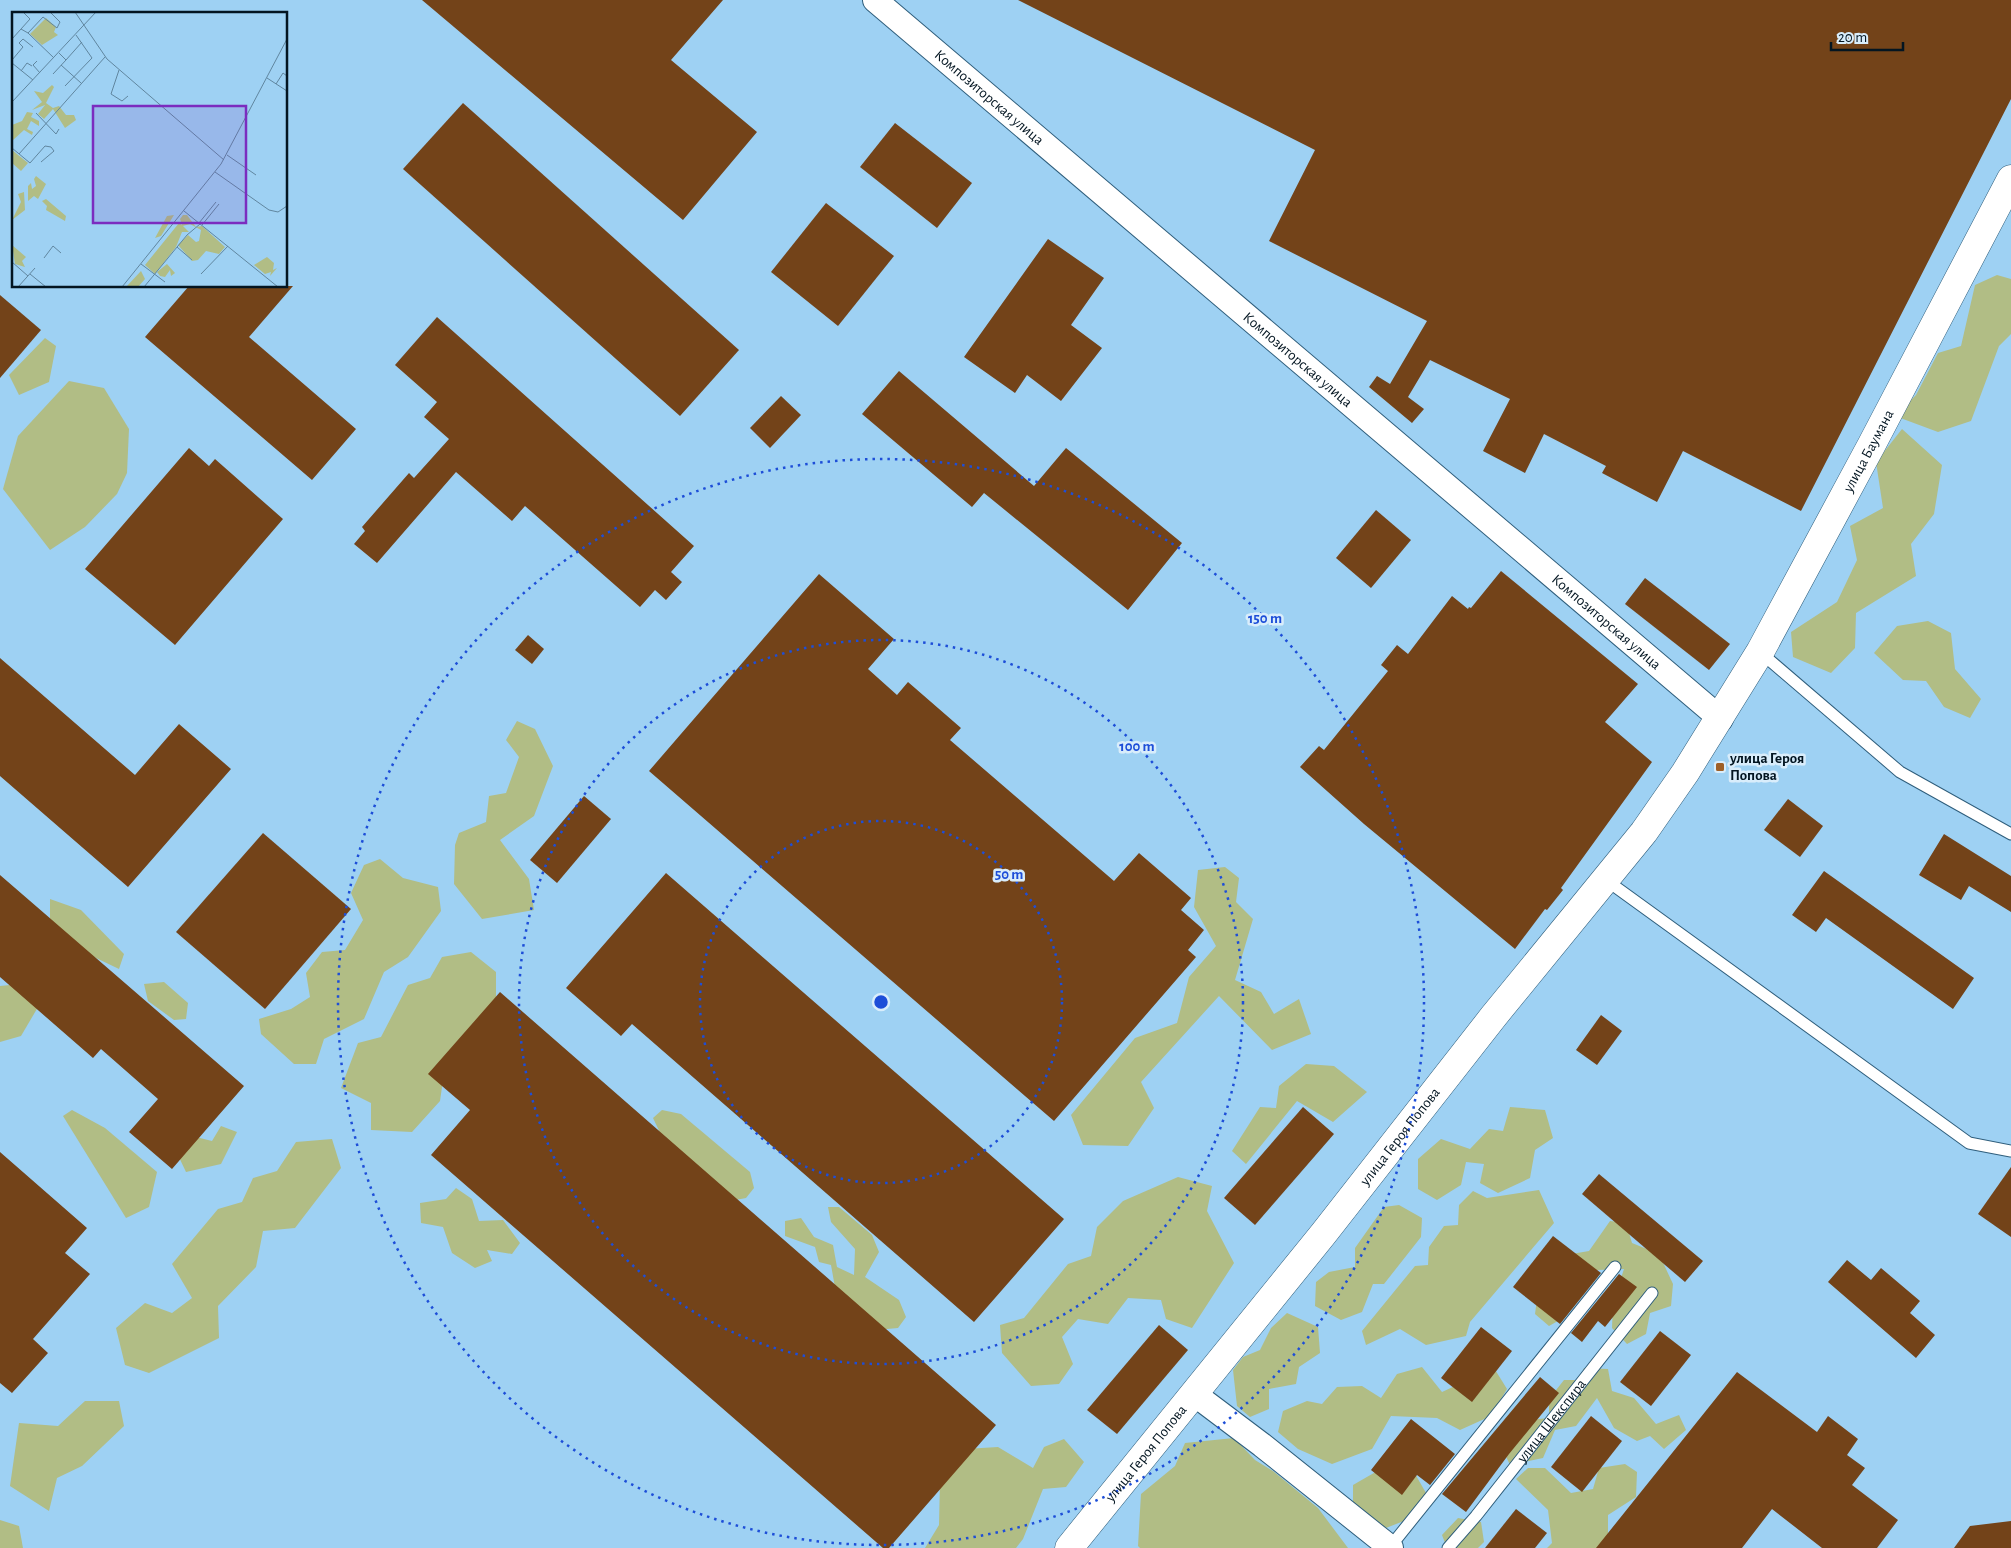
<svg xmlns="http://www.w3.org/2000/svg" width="2011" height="1548" font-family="'Alegreya Sans',sans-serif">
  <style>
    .green { fill: #b1bd85 }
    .building { fill: #734319 }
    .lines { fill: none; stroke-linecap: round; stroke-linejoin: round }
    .service-casing { stroke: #2f5e7c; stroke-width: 13 }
    .minor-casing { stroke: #2f5e7c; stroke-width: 26 }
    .tertiary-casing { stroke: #2f5e7c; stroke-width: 29 }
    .service { stroke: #fff; stroke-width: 11 }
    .minor { stroke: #fff; stroke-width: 24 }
    .tertiary { stroke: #fff; stroke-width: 28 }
    .ring { fill: none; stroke: #1d4ed8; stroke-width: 2.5; stroke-dasharray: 2.5 5 }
    .poi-dot { fill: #9e5f27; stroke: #d9edfb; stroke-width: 2 }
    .labels { text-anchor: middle; stroke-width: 5; stroke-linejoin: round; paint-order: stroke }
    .street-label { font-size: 15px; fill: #031521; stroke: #d9edfb }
    .poi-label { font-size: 15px; font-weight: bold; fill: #031521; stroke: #d9edfb; text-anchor: start }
    .inset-road { fill: none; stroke: #60869f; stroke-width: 1 }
    .view { fill: #7b2cbf; fill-opacity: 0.15; stroke: #7b2cbf; stroke-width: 2.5 }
    .inset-edge { fill: none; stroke: #031521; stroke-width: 2.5 }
    .centre { fill: #1d4ed8; stroke: #d9edfb; stroke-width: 2.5 }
    .ring-label { font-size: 15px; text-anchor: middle; font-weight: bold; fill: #1d4ed8; stroke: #d9edfb; stroke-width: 5; stroke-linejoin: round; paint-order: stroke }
  </style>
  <rect width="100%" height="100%" fill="#9ed1f3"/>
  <g class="green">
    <path d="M 1997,275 L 2011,279 L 2011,334 L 1999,346 L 1971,421 L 1938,432 L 1895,416 L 1916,395 L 1938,353 L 1961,346 L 1975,285 Z"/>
    <path d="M 45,338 L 56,346 L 49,382 L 19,395 L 9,375 Z"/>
    <path d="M 69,381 L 104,388 L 129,429 L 127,473 L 117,494 L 85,527 L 50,550 L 3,489 L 18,436 Z"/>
    <path d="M 1902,429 L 1942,465 L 1934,514 L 1911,544 L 1916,576 L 1856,613 L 1855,648 L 1831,673 L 1793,657 L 1791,632 L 1837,602 L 1857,560 L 1850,526 L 1883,508 L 1876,462 Z"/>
    <path d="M 1928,621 L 1951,633 L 1955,669 L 1981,699 L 1970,718 L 1944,707 L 1926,681 L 1903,680 L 1874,653 L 1897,626 Z"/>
    <path d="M 517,721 L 535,729 L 553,766 L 534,816 L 500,840 L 529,879 L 534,910 L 482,919 L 454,884 L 455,845 L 459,833 L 486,822 L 489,796 L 506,793 L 519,757 L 506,740 Z"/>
    <path d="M 380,859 L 403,878 L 438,887 L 441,911 L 408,957 L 384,972 L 364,1019 L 324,1039 L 316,1064 L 294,1064 L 261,1034 L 259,1019 L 291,1009 L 310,997 L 306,973 L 322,952 L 345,950 L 363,920 L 351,893 L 364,865 Z"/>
    <path d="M 1225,867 L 1239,878 L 1236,902 L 1253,919 L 1235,980 L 1261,992 L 1274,1014 L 1299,999 L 1311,1034 L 1272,1050 L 1219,996 L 1141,1082 L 1154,1108 L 1128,1146 L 1083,1145 L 1071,1115 L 1135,1038 L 1177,1023 L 1189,977 L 1216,946 L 1194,907 L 1198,870 Z"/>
    <path d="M 50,899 L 81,910 L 124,954 L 119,969 L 69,945 L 50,923 Z"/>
    <path d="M 471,952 L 496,972 L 496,1025 L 445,1066 L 440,1101 L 412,1132 L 371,1130 L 371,1103 L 341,1088 L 358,1043 L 381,1037 L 408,985 L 430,978 L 442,957 Z"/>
    <path d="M 164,982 L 188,1003 L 186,1019 L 174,1020 L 148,1001 L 144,984 Z"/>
    <path d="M 20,984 L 41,1002 L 21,1036 L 0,1042 L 0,986 Z"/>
    <path d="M 1306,1064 L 1334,1066 L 1367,1092 L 1333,1122 L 1297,1101 L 1246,1164 L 1232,1151 L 1260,1107 L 1276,1108 L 1279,1086 Z"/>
    <path d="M 1510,1107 L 1545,1110 L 1553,1138 L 1535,1150 L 1530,1178 L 1498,1193 L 1480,1183 L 1484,1164 L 1466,1162 L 1461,1185 L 1437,1200 L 1418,1189 L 1418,1159 L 1441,1139 L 1470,1149 L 1489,1129 L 1503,1131 Z"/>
    <path d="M 72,1110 L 105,1128 L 157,1172 L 149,1207 L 126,1218 L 63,1116 Z"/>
    <path d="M 662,1110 L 681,1114 L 750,1172 L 754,1188 L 746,1198 L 730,1201 L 664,1141 L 653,1118 Z"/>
    <path d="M 221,1126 L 237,1132 L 221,1164 L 186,1172 L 176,1151 L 196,1137 L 212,1141 Z"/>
    <path d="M 332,1139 L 341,1168 L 295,1228 L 263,1231 L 256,1267 L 218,1306 L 219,1338 L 149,1373 L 125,1365 L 116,1328 L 145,1303 L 172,1313 L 192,1298 L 172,1264 L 218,1209 L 242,1202 L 253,1178 L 277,1171 L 296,1142 Z"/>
    <path d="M 1178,1177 L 1212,1186 L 1207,1211 L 1234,1263 L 1192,1328 L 1166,1319 L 1161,1300 L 1128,1298 L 1108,1324 L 1078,1319 L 1062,1337 L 1073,1364 L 1059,1384 L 1031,1386 L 1002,1353 L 1000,1325 L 1024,1318 L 1068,1264 L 1091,1256 L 1097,1227 L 1123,1201 Z"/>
    <path d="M 456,1188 L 472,1199 L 479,1221 L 503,1220 L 520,1243 L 512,1254 L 487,1250 L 492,1261 L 475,1268 L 452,1253 L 443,1227 L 421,1223 L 420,1203 L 446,1199 Z"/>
    <path d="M 1539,1190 L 1554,1223 L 1470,1322 L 1466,1336 L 1426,1345 L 1400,1329 L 1366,1345 L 1362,1331 L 1415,1266 L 1428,1265 L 1429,1247 L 1444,1226 L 1458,1225 L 1459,1205 L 1473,1191 L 1487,1198 Z"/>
    <path d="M 1399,1205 L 1422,1218 L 1421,1237 L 1384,1284 L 1373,1284 L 1362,1312 L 1341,1320 L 1315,1306 L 1316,1282 L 1329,1272 L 1355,1267 L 1355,1248 L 1384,1207 Z"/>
    <path d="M 828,1207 L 839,1207 L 872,1235 L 879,1252 L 865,1277 L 899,1300 L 906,1317 L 898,1328 L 876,1330 L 836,1293 L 831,1265 L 819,1262 L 815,1247 L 785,1236 L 785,1221 L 801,1218 L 814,1237 L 833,1245 L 837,1267 L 854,1275 L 855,1249 L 831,1222 Z"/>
    <path d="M 1610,1221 L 1626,1223 L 1632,1243 L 1659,1254 L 1673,1284 L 1671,1306 L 1650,1313 L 1646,1334 L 1627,1344 L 1612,1328 L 1613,1302 L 1624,1269 L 1597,1270 L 1565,1317 L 1549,1326 L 1535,1314 L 1540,1277 L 1554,1257 L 1589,1251 Z"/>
    <path d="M 1287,1313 L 1318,1327 L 1320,1353 L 1299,1367 L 1296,1384 L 1269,1389 L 1269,1409 L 1250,1417 L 1237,1406 L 1233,1370 L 1243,1357 L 1260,1350 L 1271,1328 Z"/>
    <path d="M 1422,1367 L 1442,1392 L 1494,1368 L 1507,1389 L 1491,1416 L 1460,1430 L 1437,1418 L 1391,1416 L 1372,1449 L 1332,1464 L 1298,1449 L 1278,1432 L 1283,1411 L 1307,1401 L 1322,1404 L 1337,1387 L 1362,1386 L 1381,1398 L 1397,1374 Z"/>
    <path d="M 1584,1368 L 1608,1369 L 1612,1391 L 1634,1398 L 1656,1424 L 1679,1415 L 1686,1430 L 1664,1449 L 1650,1436 L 1637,1441 L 1614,1428 L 1597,1398 L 1576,1426 L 1555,1430 L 1543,1458 L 1510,1465 L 1503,1450 L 1518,1421 L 1549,1418 L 1549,1399 L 1564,1380 L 1579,1380 Z"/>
    <path d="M 85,1401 L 119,1401 L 124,1426 L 82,1466 L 57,1478 L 49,1511 L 10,1486 L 19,1423 L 58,1426 Z"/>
    <path d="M 1234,1438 L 1255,1460 L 1273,1471 L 1318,1508 L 1348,1548 L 1140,1548 L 1138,1546 L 1141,1494 L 1175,1466 L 1185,1443 Z"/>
    <path d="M 1064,1439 L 1084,1462 L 1066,1487 L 1043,1489 L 1023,1539 L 1016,1548 L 925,1548 L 939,1525 L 940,1480 L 965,1449 L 998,1447 L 1033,1468 L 1044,1447 Z"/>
    <path d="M 1625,1464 L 1637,1472 L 1636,1497 L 1608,1515 L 1608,1534 L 1598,1548 L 1547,1548 L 1552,1543 L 1548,1510 L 1516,1479 L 1528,1468 L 1545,1468 L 1571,1493 L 1593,1489 L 1599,1468 Z"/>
    <path d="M 1386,1466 L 1414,1472 L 1426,1493 L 1419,1515 L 1386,1528 L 1353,1510 L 1353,1485 Z"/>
    <path d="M 1458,1518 L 1481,1522 L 1484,1542 L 1478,1548 L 1447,1548 L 1442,1535 Z"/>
    <path d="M 0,1520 L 19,1526 L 23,1548 L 0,1548 Z"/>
  </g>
  <g class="building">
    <path d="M 422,0 L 723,0 L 671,60 L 757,132 L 683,220 Z"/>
    <path d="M 1018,0 L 2011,0 L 2011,99 L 1801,511 L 1683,451 L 1657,502 L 1602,473 L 1606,466 L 1544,434 L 1525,473 L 1483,451 L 1510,399 L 1430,360 L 1408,397 L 1424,409 L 1412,423 L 1369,387 L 1377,376 L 1390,384 L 1427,321 L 1269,241 L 1315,150 Z"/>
    <path d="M 463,103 L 739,350 L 680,416 L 403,169 Z"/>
    <path d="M 895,123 L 972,183 L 937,228 L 860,167 Z"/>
    <path d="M 826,203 L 894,256 L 838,326 L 771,272 Z"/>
    <path d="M 1048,239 L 1104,278 L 1071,325 L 1102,348 L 1061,401 L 1027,375 L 1015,393 L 964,357 Z"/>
    <path d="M 189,286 L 293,286 L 249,337 L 356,429 L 312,480 L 145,337 Z"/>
    <path d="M 0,295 L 41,330 L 0,378 Z"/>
    <path d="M 437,317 L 694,546 L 671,572 L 682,582 L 666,600 L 655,590 L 640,607 L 525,506 L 512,521 L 456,472 L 377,563 L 354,544 L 365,531 L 362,527 L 409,473 L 414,478 L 449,439 L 424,417 L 437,402 L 395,365 Z"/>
    <path d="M 899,371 L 1034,486 L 1066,448 L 1182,543 L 1128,610 L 984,493 L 972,507 L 862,414 Z"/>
    <path d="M 781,396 L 801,415 L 770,448 L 750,428 Z"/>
    <path d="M 189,448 L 209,466 L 215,459 L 283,519 L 175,645 L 85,569 Z"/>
    <path d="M 1376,510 L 1411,540 L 1371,588 L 1336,558 Z"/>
    <path d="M 1501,571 L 1638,684 L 1605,722 L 1652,762 L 1561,888 L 1563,890 L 1547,910 L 1545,909 L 1515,949 L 1364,824 L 1300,767 L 1319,746 L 1324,750 L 1388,671 L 1381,665 L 1397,645 L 1408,654 L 1452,596 L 1468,609 L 1469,607 L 1471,608 Z"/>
    <path d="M 819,574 L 894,639 L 868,669 L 897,695 L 908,682 L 961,728 L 950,740 L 1114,881 L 1139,853 L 1191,898 L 1181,910 L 1204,930 L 1188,950 L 1196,957 L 1054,1121 L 649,771 Z"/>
    <path d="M 1645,578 L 1730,644 L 1709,670 L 1625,604 Z"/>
    <path d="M 528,635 L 544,649 L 532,664 L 515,650 Z"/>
    <path d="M 0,658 L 135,775 L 179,724 L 231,769 L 128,887 L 0,776 Z"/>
    <path d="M 584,796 L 611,819 L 557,883 L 530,860 Z"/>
    <path d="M 1788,799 L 1823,826 L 1800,857 L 1764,830 Z"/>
    <path d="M 263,833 L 351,909 L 265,1009 L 176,932 Z"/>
    <path d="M 1944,834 L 2011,876 L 2011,912 L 1969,886 L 1961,900 L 1919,875 Z"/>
    <path d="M 1824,871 L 1974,978 L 1953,1009 L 1826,918 L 1816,932 L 1792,915 Z"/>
    <path d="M 666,873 L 1064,1219 L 974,1322 L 632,1024 L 621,1036 L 566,988 Z"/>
    <path d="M 0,875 L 244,1086 L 172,1169 L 129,1132 L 158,1099 L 101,1049 L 93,1058 L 0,977 Z"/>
    <path d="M 500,992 L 996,1425 L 889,1548 L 883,1548 L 431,1155 L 470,1110 L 428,1074 Z"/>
    <path d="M 1601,1015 L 1622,1031 L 1597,1065 L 1576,1050 Z"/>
    <path d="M 1303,1107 L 1334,1134 L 1255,1225 L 1224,1198 Z"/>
    <path d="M 0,1152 L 87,1228 L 65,1253 L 90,1274 L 33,1339 L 48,1353 L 12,1393 L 0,1383 Z"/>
    <path d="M 2011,1167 L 2011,1237 L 1978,1214 Z"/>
    <path d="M 1599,1174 L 1703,1261 L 1685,1282 L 1582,1194 Z"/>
    <path d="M 1553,1236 L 1601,1273 L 1560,1324 L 1513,1287 Z"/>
    <path d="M 1847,1260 L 1871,1280 L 1881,1268 L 1920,1301 L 1910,1313 L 1935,1335 L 1916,1358 L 1828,1282 Z"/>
    <path d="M 1619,1274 L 1637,1287 L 1605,1327 L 1598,1321 L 1582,1342 L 1571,1333 Z"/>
    <path d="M 1159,1325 L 1188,1350 L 1117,1434 L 1087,1410 Z"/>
    <path d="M 1481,1327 L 1512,1351 L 1472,1402 L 1441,1378 Z"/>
    <path d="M 1660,1331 L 1691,1355 L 1651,1406 L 1620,1382 Z"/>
    <path d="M 1737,1372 L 1817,1432 L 1828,1416 L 1858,1439 L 1847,1455 L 1865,1468 L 1852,1485 L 1898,1520 L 1877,1548 L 1822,1548 L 1772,1509 L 1742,1548 L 1596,1548 Z"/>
    <path d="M 1540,1377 L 1559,1393 L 1509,1454 L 1466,1512 L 1442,1494 Z"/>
    <path d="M 1591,1416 L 1622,1441 L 1582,1492 L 1551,1467 Z"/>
    <path d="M 1411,1419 L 1455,1454 L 1430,1485 L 1417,1475 L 1402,1495 L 1371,1470 Z"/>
    <path d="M 1516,1509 L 1547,1533 L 1535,1548 L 1485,1548 Z"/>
    <path d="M 2011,1521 L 2011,1548 L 1954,1548 L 1970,1526 Z"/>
  </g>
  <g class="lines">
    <defs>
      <g id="service">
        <path d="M 1760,652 L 1900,772 L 2011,834"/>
        <path d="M 1606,880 L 1969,1143 L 2011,1151"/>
        <path d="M 1390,1547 L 1615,1267"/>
        <path id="s1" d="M 1448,1548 L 1476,1516 L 1652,1293"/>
      </g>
      <g id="minor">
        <path id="s2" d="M 875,0 L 1721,719"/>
        <path d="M 1193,1393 L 1262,1445 L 1391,1548"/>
      </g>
      <g id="tertiary">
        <path id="s3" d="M 1069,1548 L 1324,1233 L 1493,1017 L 1644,832 L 1685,773 L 1760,652 L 1872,444 L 2011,179"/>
      </g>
    </defs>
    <use href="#service" class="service-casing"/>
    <use href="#minor" class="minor-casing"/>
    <use href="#tertiary" class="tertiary-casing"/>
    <use href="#service" class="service"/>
    <use href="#minor" class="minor"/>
    <use href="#tertiary" class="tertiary"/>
  </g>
  <g class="ring">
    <circle cx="881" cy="1002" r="181"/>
    <circle cx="881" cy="1002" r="362"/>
    <circle cx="881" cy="1002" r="543"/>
  </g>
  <rect class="poi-dot" x="1715" y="762" width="10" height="10" rx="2.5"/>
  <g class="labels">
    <g class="street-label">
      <text dy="5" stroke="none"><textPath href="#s2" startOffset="150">Композиторская улица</textPath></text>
      <text dy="5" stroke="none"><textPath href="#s2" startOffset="555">Композиторская улица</textPath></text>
      <text dy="5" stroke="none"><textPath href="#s3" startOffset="1361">улица Баумана</textPath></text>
      <text dy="5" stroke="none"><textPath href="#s2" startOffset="960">Композиторская улица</textPath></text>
      <text dy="5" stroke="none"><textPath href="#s3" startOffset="528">улица Героя Попова</textPath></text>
      <text dy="5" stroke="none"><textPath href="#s1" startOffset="164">улица Шекспира</textPath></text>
      <text dy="5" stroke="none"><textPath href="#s3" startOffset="122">улица Героя Попова</textPath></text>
    </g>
    <g class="poi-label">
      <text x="1730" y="763">улица Героя<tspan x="1730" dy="17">Попова</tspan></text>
    </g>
  </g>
  <g transform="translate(12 12)">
    <rect width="275" height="275" fill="#9ed1f3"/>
    <path d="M 34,6 L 44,15 L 42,20 L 46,23 L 30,33 L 18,22 ZM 40,73 L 42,75 L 34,91 L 41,96 L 47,94 L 54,103 L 62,103 L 64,108 L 53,116 L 41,97 L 32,107 L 26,102 L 33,93 L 20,98 L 30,90 L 22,79 L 31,81 ZM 15,100 L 21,101 L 19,105 L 27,109 L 27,114 L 19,109 L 15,117 L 21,120 L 20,123 L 12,118 L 0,129 L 0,113 L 10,109 ZM 0,138 L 16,151 L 9,159 L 0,151 ZM 24,164 L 34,172 L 26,187 L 22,184 L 16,189 L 16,174 L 19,171 L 20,177 L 24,174 L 22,167 ZM 12,180 L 13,198 L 0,208 L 9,190 L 6,182 ZM 34,187 L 54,204 L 53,209 L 34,198 L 35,194 L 30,189 ZM 162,203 L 149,224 L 143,226 L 155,204 ZM 171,203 L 175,203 L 184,215 L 190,214 L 213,235 L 207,242 L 194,239 L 186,248 L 180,249 L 166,233 L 176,223 L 184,230 L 187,229 L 189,218 L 178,212 L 171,214 L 177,220 L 170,220 L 164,235 L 143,262 L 133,253 L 167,211 L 170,213 L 168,207 ZM 0,233 L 14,245 L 10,249 L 13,255 L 3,252 ZM 255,245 L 262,251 L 261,258 L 265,256 L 258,264 L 259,260 L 253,262 L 242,253 ZM 155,252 L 163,261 L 159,264 L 158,258 L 153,265 L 148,264 L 145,260 ZM 129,259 L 133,267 L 126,275 L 114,275 Z" fill="#b1bd85"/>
    <path class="inset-road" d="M 63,0 L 95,47 L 212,148M 9,17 L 16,21 L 31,5 L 45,16 L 48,10 L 38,0M 16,21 L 42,46M 0,27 L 18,7 L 11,0M 0,48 L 11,35 L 7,31 L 11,27 L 21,35M 54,48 L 70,30M 25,49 L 21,53 L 28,61M 0,51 L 21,68M 49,53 L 69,71M 107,58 L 99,82 L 110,89 L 116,84M 9,59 L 15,51 L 20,54M 41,62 L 54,48 L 47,41M 255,66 L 275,79M 264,72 L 271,61 L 275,64M 53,74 L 80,46 L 64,23M 0,90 L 84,0M 24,101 L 44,122 L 47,117M 0,136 L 18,151 L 33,134 L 39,135 L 42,139 L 29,150M 7,142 L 93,45M 215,143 L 244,163M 203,160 L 257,198 L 266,200 L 275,194M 172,199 L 266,275M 187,211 L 204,190M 190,213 L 207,192M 165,235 L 180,248M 32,246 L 41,234 L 49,241M 0,250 L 16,264M 129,252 L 153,270M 18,262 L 34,275M 189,262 L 216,234M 6,275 L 23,256M 110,275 L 209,152 L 275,27M 132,275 L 175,223 L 188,212"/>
    <path class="view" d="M 81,94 L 234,94 L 234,211 L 81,211 Z"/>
    <rect width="275" height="275" class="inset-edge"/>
  </g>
  <circle cx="881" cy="1002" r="8" class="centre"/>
  <g class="ring-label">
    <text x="1265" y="623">150 m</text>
    <text x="1137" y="751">100 m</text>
    <text x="1009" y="879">50 m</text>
  </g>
  <path d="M1831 42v8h72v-8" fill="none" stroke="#031521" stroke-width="2.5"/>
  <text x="1838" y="42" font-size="15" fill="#031521" stroke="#d9edfb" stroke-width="4" paint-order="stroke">20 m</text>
</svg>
